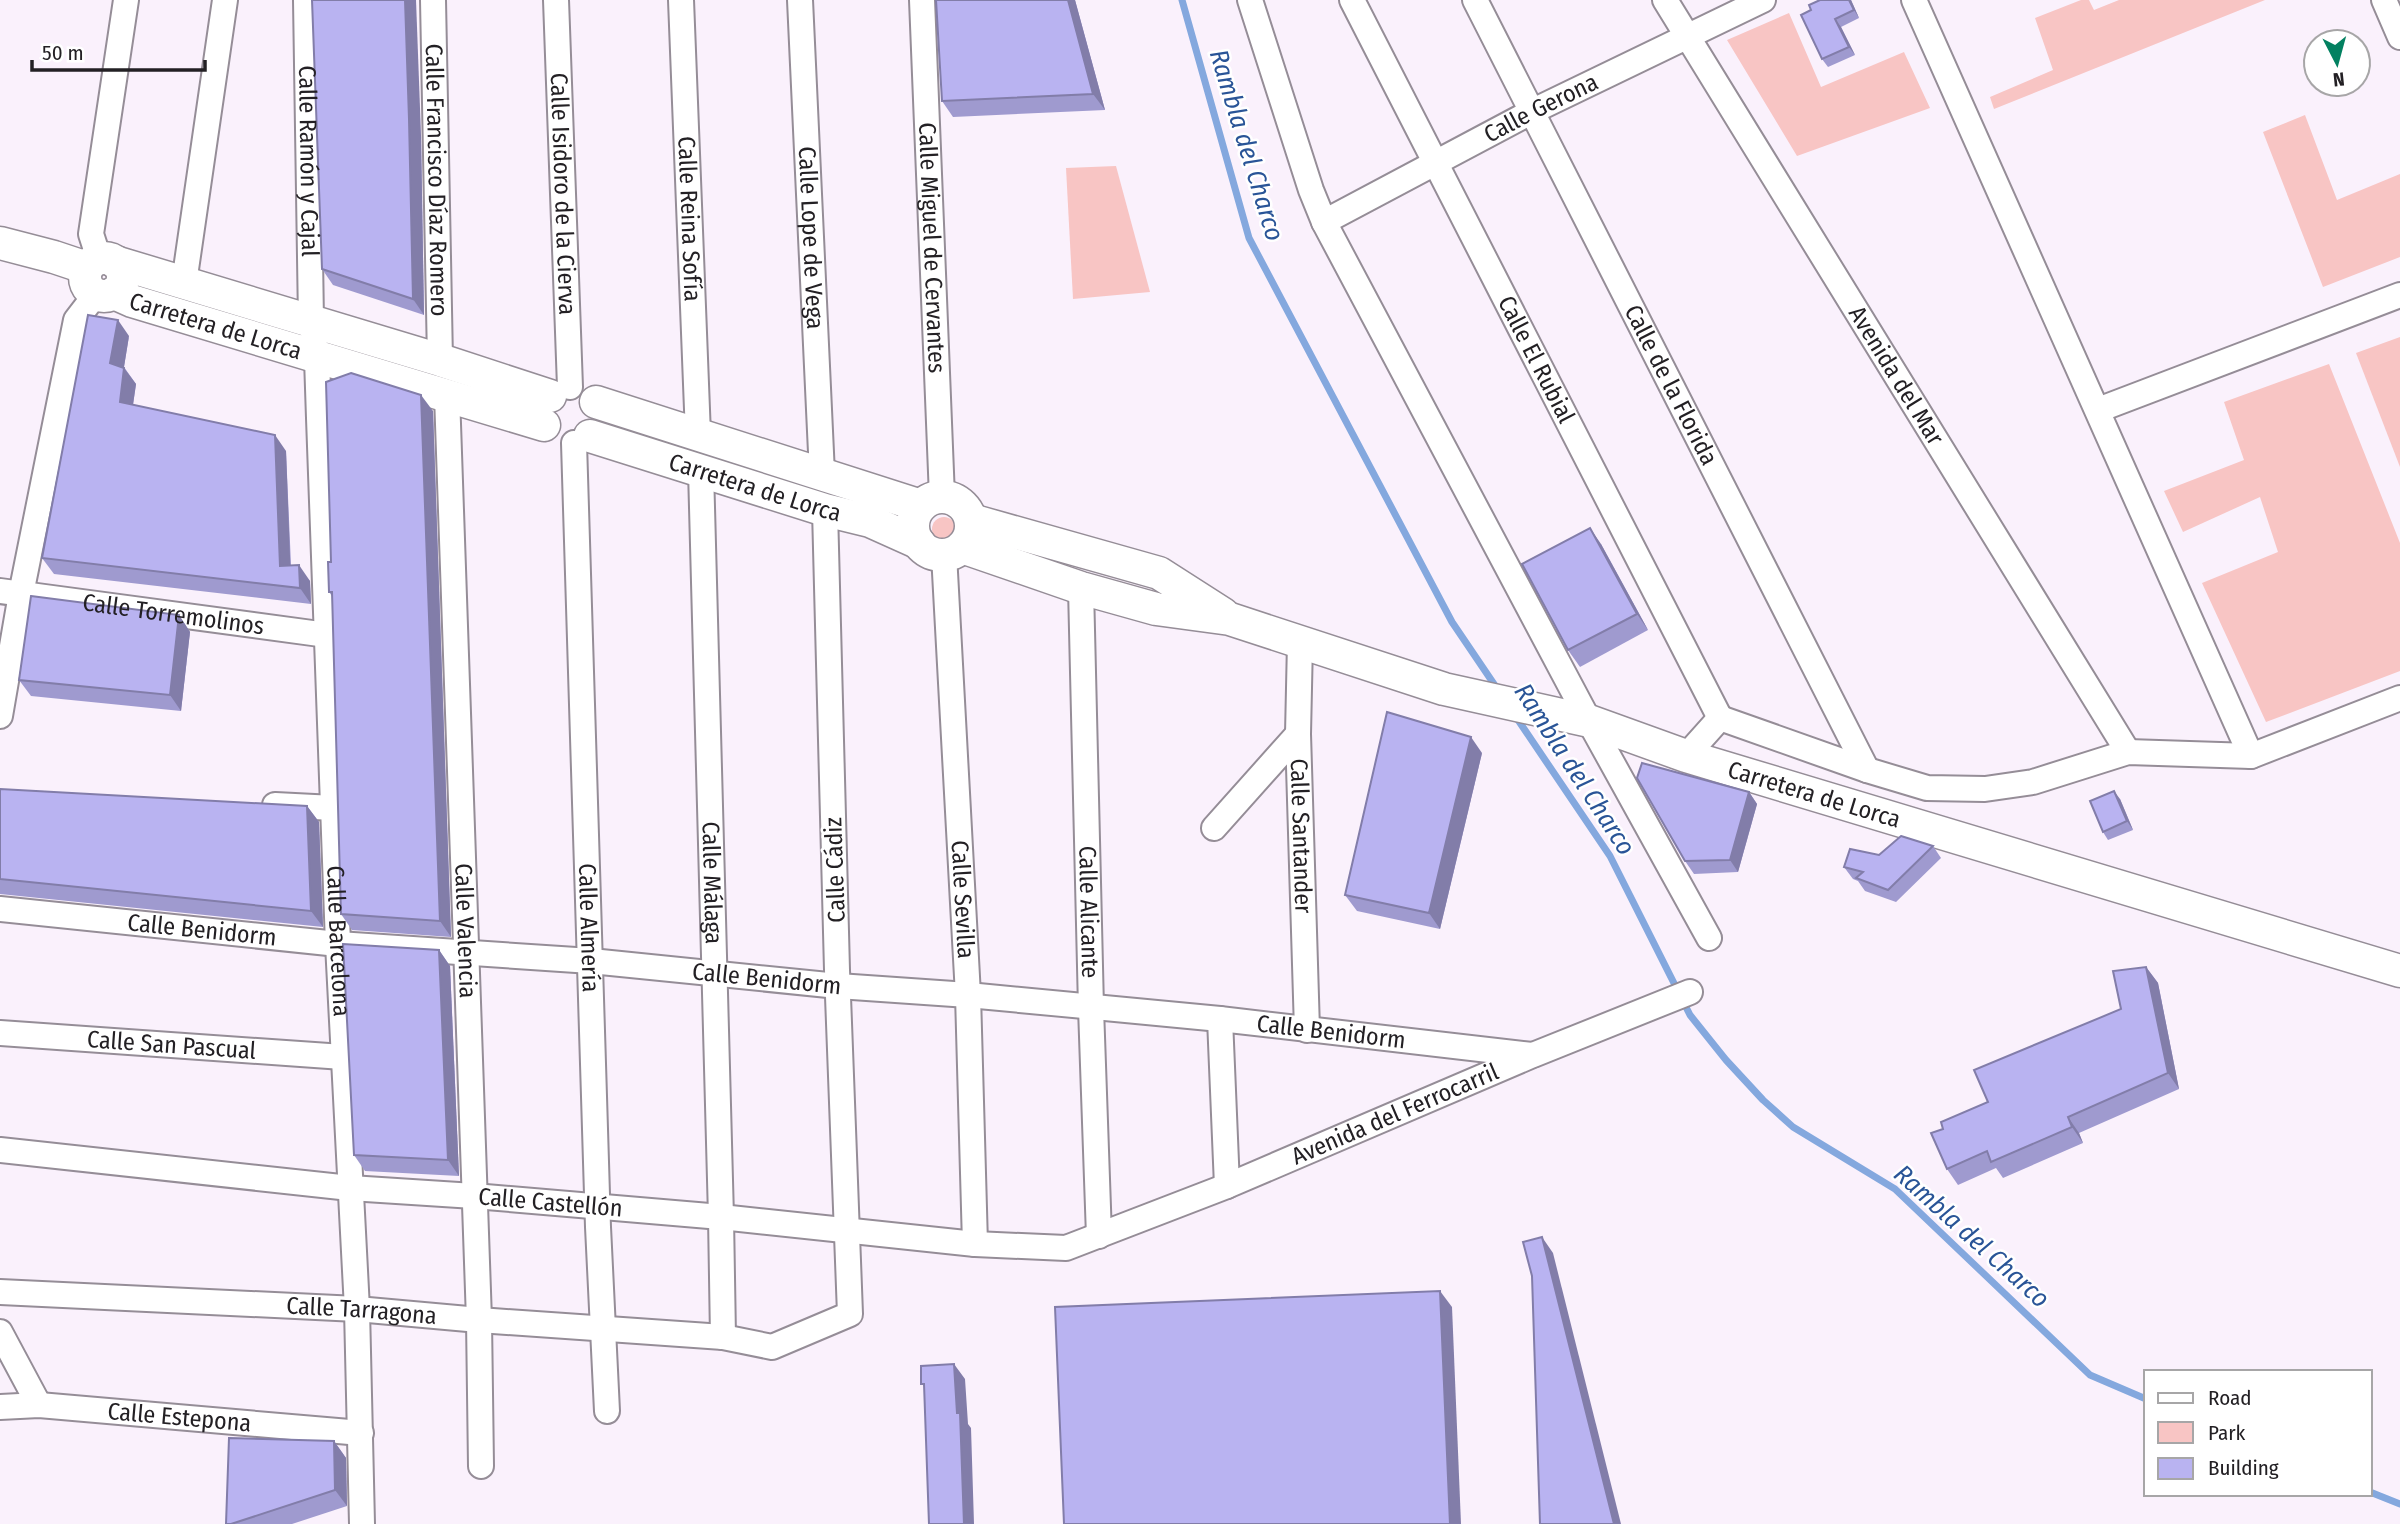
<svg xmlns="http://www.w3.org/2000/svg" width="2400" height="1524" font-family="'Fira Sans Condensed',sans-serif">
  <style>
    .green { fill: #f8c5c4 }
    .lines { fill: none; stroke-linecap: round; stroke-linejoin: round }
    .stream { stroke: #84a8de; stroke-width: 7 }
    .minor-casing { stroke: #958d97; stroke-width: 28 }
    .major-casing { stroke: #958d97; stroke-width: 35 }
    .minor { stroke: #fff; stroke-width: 24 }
    .major { stroke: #fff; stroke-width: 32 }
    .wall { fill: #9f9acf }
    .shaded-wall { fill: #827da9 }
    .building { fill: #b9b3f1; stroke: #827da9; stroke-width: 2 }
    .labels { text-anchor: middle; stroke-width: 5; stroke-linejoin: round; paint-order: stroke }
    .street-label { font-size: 24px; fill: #232024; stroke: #fff }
    .water-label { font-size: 26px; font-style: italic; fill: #295497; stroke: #fff }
  </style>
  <rect width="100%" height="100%" fill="#faf1fc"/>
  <g class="green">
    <path d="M 2081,0 L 2089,0 L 2094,10 L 2119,0 L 2265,0 L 1994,109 L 1990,97 L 2053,70 L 2035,18 Z"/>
    <path d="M 1789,13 L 1821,87 L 1904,52 L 1930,108 L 1797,156 L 1727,40 Z"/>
    <path d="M 2305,115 L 2337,200 L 2400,174 L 2400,257 L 2323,287 L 2263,132 Z"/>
    <path d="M 1116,166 L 1150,292 L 1073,299 L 1066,168 Z"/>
    <path d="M 2400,337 L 2400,467 L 2356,353 Z"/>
    <path d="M 2329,364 L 2400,543 L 2400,671 L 2266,722 L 2202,583 L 2278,552 L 2260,497 L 2183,532 L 2164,491 L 2244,460 L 2224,402 Z"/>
    <circle cx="944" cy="529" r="12"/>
  </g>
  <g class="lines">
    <g class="stream">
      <path d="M 1182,0 L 1249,238 L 1452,622 L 1498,690"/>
      <path d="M 1514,714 L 1610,856 L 1690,1015 L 1726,1060 L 1763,1100 L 1793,1127 L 1895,1189 L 2090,1375 L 2146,1399"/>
      <path d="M 2370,1492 L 2400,1504"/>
    </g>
    <defs>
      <g id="minor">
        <path id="s1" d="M 306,0 L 311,321 L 317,358 L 319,418 L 338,944 L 357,1309 L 362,1524"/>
        <path id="s2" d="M 433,0 L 440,360"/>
        <path id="s3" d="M 556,0 L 570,387"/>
        <path id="s4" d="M 681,0 L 698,435"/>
        <path id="s5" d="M 800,0 L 822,474"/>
        <path id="s6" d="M 922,0 L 942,497"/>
        <path d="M 1250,0 L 1311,190 L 1324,222 L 1589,721 L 1709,938"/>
        <path id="s7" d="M 1352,0 L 1720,718"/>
        <path id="s8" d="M 1475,0 L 1867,770"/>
        <path id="s9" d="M 1665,0 L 2128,752"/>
        <path d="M 1914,0 L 2251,756"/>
        <path d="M 2384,0 L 2400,37"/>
        <path id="s10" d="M 1324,222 L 1533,111 L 1763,0"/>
        <path d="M 99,259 L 91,234 L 126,0"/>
        <path d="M 184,283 L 225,0"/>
        <path id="s11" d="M 447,395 L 479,1320 L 481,1466"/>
        <path d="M 2098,410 L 2400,295"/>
        <path id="s12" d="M 574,443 L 598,1227 L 607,1411"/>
        <path id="s13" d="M 701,470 L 721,1217 L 723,1337"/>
        <path id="s14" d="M 944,554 L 968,995 L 975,1244"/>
        <path id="s15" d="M 1081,588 L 1091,1008 L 1099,1236"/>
        <path id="s16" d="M 0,591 L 327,635"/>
        <path id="s17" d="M 1300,642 L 1298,734 L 1307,1030"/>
        <path d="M 0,716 L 21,594 L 76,320 L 96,294"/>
        <path d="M 1720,718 L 1867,770 L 1927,788 L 1985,789 L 2033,782 L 2128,752 L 2251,756 L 2400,698"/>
        <path d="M 1686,756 L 1720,718"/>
        <path d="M 275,805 L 334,808"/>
        <path d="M 1214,828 L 1298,734"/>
        <path id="s18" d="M 0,909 L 338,944 L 591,961 L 838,986 L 968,995 L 1220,1019 L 1532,1055"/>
        <path d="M 1220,1019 L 1227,1186"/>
        <path id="s19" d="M 0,1033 L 343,1057"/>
        <path id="s20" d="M 0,1150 L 350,1188 L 474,1196 L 721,1217 L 975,1244 L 1066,1248 L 1227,1186 L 1533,1055 L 1690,992"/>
        <path id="s21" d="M 0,1292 L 357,1309 L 479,1320 L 723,1337 L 772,1347 L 850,1314 L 837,970 L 825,510"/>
        <path d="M 0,1332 L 39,1405"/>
        <path id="s22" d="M 0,1407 L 39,1405 L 361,1433"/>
      </g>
      <g id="major">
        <path d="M 0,243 L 54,257 L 87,268"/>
        <circle cx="104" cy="277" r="19"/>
        <path d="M 115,262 L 440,360 L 550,396"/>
        <path id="s23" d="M 114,293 L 132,301 L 544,425"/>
        <path d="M 596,402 L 921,506"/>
        <path id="s24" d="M 590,436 L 825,510 L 870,521 L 919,543"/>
        <circle cx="942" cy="526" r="29"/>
        <path d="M 971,520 L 1159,573 L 1223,614"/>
        <path id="s25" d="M 962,547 L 1081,588 L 1156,609 L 1230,619 L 1444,689 L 1589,721 L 1686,756 L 2400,971"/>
      </g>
    </defs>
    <use href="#minor" class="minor-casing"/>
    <use href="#major" class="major-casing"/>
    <use href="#minor" class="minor"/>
    <use href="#major" class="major"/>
  </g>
  <g class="wall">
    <path d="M 1075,0 L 1105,110 L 953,117 L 942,101 Z"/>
    <path d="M 1851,0 L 1859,18 L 1841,27 L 1855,55 L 1828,67 L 1822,59 L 1811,10 Z"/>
    <path d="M 421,135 L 424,315 L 333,285 L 322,269 Z"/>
    <path d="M 129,336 L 124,367 L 136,384 L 133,405 L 286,451 L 291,565 L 310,581 L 311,604 L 54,574 L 42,558 Z"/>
    <path d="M 433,411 L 451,937 L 352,930 L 341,914 L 332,596 L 329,592 L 331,562 Z"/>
    <path d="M 1601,544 L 1648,630 L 1580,667 L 1568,650 Z"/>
    <path d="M 179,615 L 190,632 L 181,711 L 31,696 L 19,680 Z"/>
    <path d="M 1482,753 L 1440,929 L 1357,911 L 1345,895 Z"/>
    <path d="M 0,789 L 307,806 L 319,822 L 323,927 L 0,894 Z"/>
    <path d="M 1749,792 L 1757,804 L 1738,872 L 1694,874 L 1685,861 Z"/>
    <path d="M 2120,799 L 2133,830 L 2108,840 L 2103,832 Z"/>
    <path d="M 1933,846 L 1941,858 L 1896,902 L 1865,891 L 1858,881 L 1853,879 L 1844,867 L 1879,855 Z"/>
    <path d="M 439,950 L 450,966 L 459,1176 L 365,1171 L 354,1155 Z"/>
    <path d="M 2146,967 L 2158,983 L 2179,1089 L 2079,1133 L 2083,1143 L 2003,1178 L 1996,1168 L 1958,1185 L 1947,1169 L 1988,1102 L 2121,1009 Z"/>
    <path d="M 334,1441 L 346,1458 L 347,1506 L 292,1524 L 226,1524 Z"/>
  </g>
  <g class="shaded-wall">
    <path d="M 405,0 L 416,0 L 421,135 L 424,315 L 413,299 Z"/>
    <path d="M 1068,0 L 1075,0 L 1105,110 L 1093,94 Z"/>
    <path d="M 1849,0 L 1851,0 L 1859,18 L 1854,10 Z"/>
    <path d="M 1835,19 L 1841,27 L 1855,55 L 1849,47 Z"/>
    <path d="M 118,320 L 129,336 L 122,379 L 110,363 Z"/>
    <path d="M 124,368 L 136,384 L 131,418 L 120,402 Z"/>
    <path d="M 421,395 L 433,411 L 451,937 L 440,921 Z"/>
    <path d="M 275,435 L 286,451 L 291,583 L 280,566 Z"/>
    <path d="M 1590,528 L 1601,544 L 1648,630 L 1637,614 Z"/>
    <path d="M 299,565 L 310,581 L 311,604 L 300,588 Z"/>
    <path d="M 179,615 L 190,632 L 181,711 L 170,695 Z"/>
    <path d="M 1471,737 L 1482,753 L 1440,929 L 1429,913 Z"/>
    <path d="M 2114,791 L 2120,799 L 2133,830 L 2127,821 Z"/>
    <path d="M 1749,792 L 1757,804 L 1738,872 L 1730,860 Z"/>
    <path d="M 307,806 L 319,822 L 323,927 L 311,911 Z"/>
    <path d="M 439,950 L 450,966 L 459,1176 L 448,1160 Z"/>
    <path d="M 2146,967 L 2158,983 L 2179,1089 L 2168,1073 Z"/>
    <path d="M 2068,1117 L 2079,1133 L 2083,1143 L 2072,1127 Z"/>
    <path d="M 1542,1237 L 1553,1253 L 1621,1524 L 1614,1524 Z"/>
    <path d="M 1440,1291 L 1452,1307 L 1461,1524 L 1450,1524 Z"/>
    <path d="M 954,1364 L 965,1379 L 968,1424 L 971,1428 L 974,1524 L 964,1524 Z"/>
    <path d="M 334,1441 L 346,1458 L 347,1506 L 335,1490 Z"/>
  </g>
  <g class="building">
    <path d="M 312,0 L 405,0 L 409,119 L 413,299 L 322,269 Z"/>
    <path d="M 936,0 L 1068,0 L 1093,94 L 942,101 Z"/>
    <path d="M 1820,0 L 1849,0 L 1854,10 L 1835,19 L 1849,47 L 1822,59 L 1801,15 L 1811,10 L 1809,5 Z"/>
    <path d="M 88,315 L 118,320 L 110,363 L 124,368 L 120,402 L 275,435 L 280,566 L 299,565 L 300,588 L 42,558 Z"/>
    <path d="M 351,373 L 421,395 L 440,921 L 341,914 L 332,592 L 329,592 L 328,562 L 331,562 L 326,382 Z"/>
    <path d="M 1590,528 L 1637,614 L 1568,650 L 1522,564 Z"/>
    <path d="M 31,596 L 179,615 L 170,695 L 19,680 Z"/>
    <path d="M 1387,712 L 1471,737 L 1429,913 L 1345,895 Z"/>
    <path d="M 1642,763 L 1749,792 L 1730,860 L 1685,861 L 1637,778 Z"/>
    <path d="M 0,789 L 307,806 L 311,911 L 0,879 Z"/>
    <path d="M 2114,791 L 2127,821 L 2103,832 L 2090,801 Z"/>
    <path d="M 1901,836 L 1933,846 L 1888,890 L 1856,878 L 1863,872 L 1844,867 L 1850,849 L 1879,855 Z"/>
    <path d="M 343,944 L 439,950 L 448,1160 L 354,1155 Z"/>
    <path d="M 2146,967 L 2168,1073 L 2068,1117 L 2072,1127 L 1991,1162 L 1987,1151 L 1947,1169 L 1931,1133 L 1943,1129 L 1941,1122 L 1988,1102 L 1974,1070 L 2121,1009 L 2113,971 Z"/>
    <path d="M 1542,1237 L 1614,1524 L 1540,1524 L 1532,1276 L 1523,1242 Z"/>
    <path d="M 1440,1291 L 1450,1524 L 1064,1524 L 1055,1307 Z"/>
    <path d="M 954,1364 L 957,1413 L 960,1413 L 964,1524 L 929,1524 L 924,1384 L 921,1384 L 921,1366 Z"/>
    <path d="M 229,1438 L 334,1441 L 335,1490 L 231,1524 L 226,1524 Z"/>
  </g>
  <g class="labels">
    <g class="street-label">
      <text dy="8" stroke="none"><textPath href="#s10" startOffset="245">Calle Gerona</textPath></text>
      <text dy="8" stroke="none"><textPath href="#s1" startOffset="161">Calle Ramón y Cajal</textPath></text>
      <text dy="8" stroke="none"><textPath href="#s2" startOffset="180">Calle Francisco Díaz Romero</textPath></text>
      <text dy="8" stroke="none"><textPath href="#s3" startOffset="194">Calle Isidoro de la Cierva</textPath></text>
      <text dy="8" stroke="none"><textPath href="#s4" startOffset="219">Calle Reina Sofía</textPath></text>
      <text dy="8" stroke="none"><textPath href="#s5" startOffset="238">Calle Lope de Vega</textPath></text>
      <text dy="8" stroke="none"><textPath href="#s6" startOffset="248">Calle Miguel de Cervantes</textPath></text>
      <text dy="8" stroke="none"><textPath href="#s23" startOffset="107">Carretera de Lorca</textPath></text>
      <text dy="8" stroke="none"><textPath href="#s7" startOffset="404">Calle El Rubial</textPath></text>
      <text dy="8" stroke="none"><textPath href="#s9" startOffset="441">Avenida del Mar</textPath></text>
      <text dy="8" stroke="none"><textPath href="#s8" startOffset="432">Calle de la Florida</textPath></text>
      <text dy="8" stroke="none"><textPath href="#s24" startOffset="173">Carretera de Lorca</textPath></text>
      <text dy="8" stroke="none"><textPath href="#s16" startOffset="175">Calle Torremolinos</textPath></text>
      <text dy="8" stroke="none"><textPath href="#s25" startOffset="889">Carretera de Lorca</textPath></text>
      <text dy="8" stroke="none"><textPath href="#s17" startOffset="194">Calle Santander</textPath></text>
      <text transform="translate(835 870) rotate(-92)" y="8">Calle Cádiz</text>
      <text dy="8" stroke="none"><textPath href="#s13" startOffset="413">Calle Málaga</textPath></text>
      <text dy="8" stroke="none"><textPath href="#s14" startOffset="346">Calle Sevilla</textPath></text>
      <text dy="8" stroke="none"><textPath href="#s15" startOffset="324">Calle Alicante</textPath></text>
      <text dy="8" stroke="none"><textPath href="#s12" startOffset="485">Calle Almería</textPath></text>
      <text dy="8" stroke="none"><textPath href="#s18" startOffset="203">Calle Benidorm</textPath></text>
      <text dy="8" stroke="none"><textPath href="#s11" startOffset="536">Calle Valencia</textPath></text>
      <text dy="8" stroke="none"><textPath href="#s1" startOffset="942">Calle Barcelona</textPath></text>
      <text dy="8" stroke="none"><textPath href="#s18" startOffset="770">Calle Benidorm</textPath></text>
      <text dy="8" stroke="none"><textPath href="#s18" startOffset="1337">Calle Benidorm</textPath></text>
      <text dy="8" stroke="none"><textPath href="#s19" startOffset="172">Calle San Pascual</textPath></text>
      <text dy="8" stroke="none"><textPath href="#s20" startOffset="1426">Avenida del Ferrocarril</textPath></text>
      <text dy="8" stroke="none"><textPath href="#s20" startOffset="553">Calle Castellón</textPath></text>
      <text dy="8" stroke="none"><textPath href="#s21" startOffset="362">Calle Tarragona</textPath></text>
      <text dy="8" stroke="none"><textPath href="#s22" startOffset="180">Calle Estepona</textPath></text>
    </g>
    <g class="water-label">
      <text transform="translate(1247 145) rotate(73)" y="9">Rambla del Charco</text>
      <text transform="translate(1575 769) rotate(57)" y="9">Rambla del Charco</text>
      <text transform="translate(1972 1236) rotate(42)" y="9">Rambla del Charco</text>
    </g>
  </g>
  <rect x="2144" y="1370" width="228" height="126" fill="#ffffff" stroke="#a7a6a7" stroke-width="2"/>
  <rect x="2158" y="1393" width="35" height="10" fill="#ffffff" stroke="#a7a6a7" stroke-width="2"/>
  <text x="2208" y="1405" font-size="21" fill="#232024">Road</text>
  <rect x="2158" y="1422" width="35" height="21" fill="#f8c5c4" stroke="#a7a6a7" stroke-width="2"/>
  <text x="2208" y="1440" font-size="21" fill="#232024">Park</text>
  <rect x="2158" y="1458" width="35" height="21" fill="#b9b3f1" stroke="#a7a6a7" stroke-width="2"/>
  <text x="2208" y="1475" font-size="21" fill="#232024">Building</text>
  <g transform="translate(2337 63) rotate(174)"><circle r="33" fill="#ffffff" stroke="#a7a6a7" stroke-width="2"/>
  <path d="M0-5L12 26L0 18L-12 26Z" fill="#038161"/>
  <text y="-10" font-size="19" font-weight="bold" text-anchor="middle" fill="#232024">N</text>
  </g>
  <path d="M32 60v10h173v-10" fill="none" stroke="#232024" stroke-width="3.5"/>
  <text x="42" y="60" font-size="21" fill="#232024" stroke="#ffffff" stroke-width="5" paint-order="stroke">50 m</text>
</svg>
